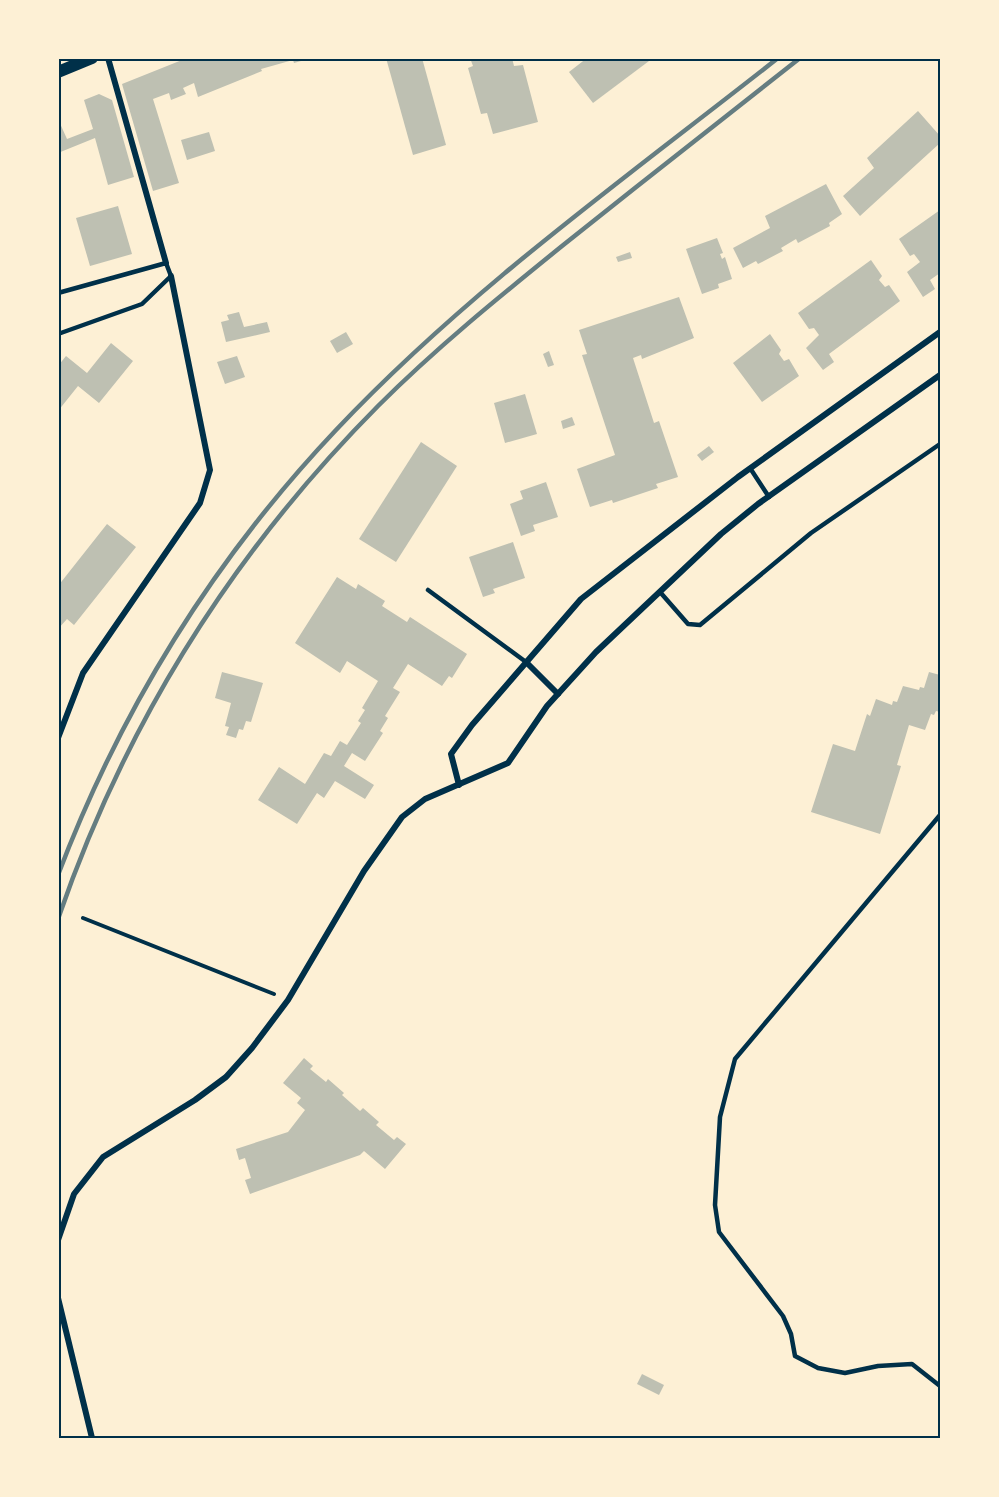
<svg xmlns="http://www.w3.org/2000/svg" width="999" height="1497" font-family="Montserrat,sans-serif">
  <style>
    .building { fill: #bec0b2 }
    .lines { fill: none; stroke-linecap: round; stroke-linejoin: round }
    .path { stroke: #003049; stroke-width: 4 }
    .service { stroke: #003049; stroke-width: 4.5 }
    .minor { stroke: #003049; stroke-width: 6 }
    .secondary { stroke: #003049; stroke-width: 12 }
    .rail { stroke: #657d81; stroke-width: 4.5 }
    .neatline { fill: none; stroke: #003049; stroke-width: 2 }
  </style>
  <rect width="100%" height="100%" fill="#fdf0d5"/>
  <g class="building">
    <path d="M 187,58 L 308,59 L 294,63 L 293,60 L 261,69 L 262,71 L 198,97 L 194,83 L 183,88 L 186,94 L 171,100 L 169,93 L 153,99 L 179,183 L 153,191 L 122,84 Z"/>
    <path d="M 386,58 L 422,58 L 446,145 L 413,155 Z"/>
    <path d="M 470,58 L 512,58 L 514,66 L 523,65 L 538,122 L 493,134 L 487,113 L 481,114 L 468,68 L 473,66 Z"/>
    <path d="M 587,58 L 653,58 L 593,103 L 569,72 Z"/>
    <path d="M 99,94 L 112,100 L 134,177 L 108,185 L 95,138 L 58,153 L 58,119 L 67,139 L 93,129 L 84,100 Z"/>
    <path d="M 918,111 L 940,136 L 940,143 L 860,216 L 843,196 L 874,168 L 867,158 Z"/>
    <path d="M 209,132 L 215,151 L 187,160 L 181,140 Z"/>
    <path d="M 826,184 L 842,214 L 829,223 L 830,226 L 798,243 L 796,239 L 781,248 L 783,251 L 758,264 L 756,261 L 743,268 L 733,248 L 770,228 L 765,216 Z"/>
    <path d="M 118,206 L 132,254 L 90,266 L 76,218 Z"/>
    <path d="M 940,210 L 940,273 L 930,280 L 935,289 L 923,297 L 907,272 L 920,262 L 914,254 L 910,256 L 899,239 Z"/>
    <path d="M 717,238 L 723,253 L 720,254 L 722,259 L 725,257 L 732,279 L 718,284 L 719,288 L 702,294 L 686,249 Z"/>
    <path d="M 630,252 L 632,258 L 618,262 L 616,257 Z"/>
    <path d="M 871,260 L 882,276 L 879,280 L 885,287 L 889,285 L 900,301 L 829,354 L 834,362 L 823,370 L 806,348 L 819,335 L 814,328 L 809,329 L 798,313 Z"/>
    <path d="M 679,297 L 694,338 L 642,359 L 641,355 L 633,358 L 654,423 L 659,421 L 678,477 L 656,484 L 658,488 L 613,503 L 612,500 L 590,507 L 577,469 L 615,455 L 582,355 L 587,354 L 579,330 Z"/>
    <path d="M 239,312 L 244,327 L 267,322 L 270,332 L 226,342 L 221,322 L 229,320 L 227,315 Z"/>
    <path d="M 346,332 L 353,344 L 337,353 L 330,341 Z"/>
    <path d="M 770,334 L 781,350 L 779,354 L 784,361 L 789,359 L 799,376 L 762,402 L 733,363 Z"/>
    <path d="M 111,343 L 133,361 L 99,403 L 78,386 L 58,411 L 58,366 L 66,356 L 87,373 Z"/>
    <path d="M 549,351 L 554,365 L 548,367 L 543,354 Z"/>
    <path d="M 237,356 L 245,377 L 225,384 L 217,362 Z"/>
    <path d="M 525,394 L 537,434 L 505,443 L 494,403 Z"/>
    <path d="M 572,417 L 575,425 L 563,429 L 561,421 Z"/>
    <path d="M 421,442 L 457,466 L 396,562 L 359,539 Z"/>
    <path d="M 709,446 L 714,452 L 702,461 L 697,455 Z"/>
    <path d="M 546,482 L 558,517 L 533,525 L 535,531 L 521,536 L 510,504 L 523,499 L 520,491 Z"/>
    <path d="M 107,524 L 136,547 L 74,625 L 67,619 L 58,629 L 58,586 Z"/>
    <path d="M 513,542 L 525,578 L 493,589 L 495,593 L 483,597 L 469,557 Z"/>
    <path d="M 337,577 L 356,589 L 358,584 L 385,601 L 382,606 L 407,622 L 410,617 L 467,654 L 452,678 L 449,676 L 442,686 L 408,664 L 393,688 L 400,692 L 385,716 L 388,718 L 380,731 L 383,733 L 365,761 L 352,753 L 344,766 L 374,785 L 365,799 L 335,781 L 324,798 L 317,793 L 297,824 L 258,800 L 279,767 L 305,784 L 324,753 L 331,756 L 340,741 L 347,745 L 361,723 L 358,721 L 365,710 L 362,708 L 378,681 L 347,661 L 340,673 L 295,643 Z"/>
    <path d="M 222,672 L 263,683 L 251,722 L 246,721 L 243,730 L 239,729 L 236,738 L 226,735 L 229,727 L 225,726 L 231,703 L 215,698 Z"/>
    <path d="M 929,672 L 940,675 L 940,712 L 936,711 L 934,715 L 931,714 L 925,730 L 909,725 L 897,765 L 901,766 L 880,834 L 811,812 L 833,744 L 855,751 L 867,714 L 870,716 L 876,699 L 892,705 L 893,701 L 897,702 L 903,686 L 919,690 L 920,687 L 924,688 Z"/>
    <path d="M 304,1058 L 313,1066 L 310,1069 L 326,1082 L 328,1079 L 344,1093 L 342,1095 L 360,1111 L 363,1108 L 379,1122 L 376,1125 L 394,1140 L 397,1137 L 406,1144 L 385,1169 L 364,1151 L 360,1155 L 250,1194 L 245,1180 L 251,1178 L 245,1158 L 239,1160 L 236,1149 L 288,1132 L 305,1110 L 297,1103 L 301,1098 L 283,1083 Z"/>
    <path d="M 642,1374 L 664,1385 L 659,1395 L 637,1384 Z"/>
  </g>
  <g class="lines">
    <path class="path" d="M 83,918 L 274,994"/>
    <g class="service">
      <path d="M 58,293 L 166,263 L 171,276 L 142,304 L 58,334"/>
      <path d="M 750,468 L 769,497"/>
      <path d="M 428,590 L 526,662"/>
      <path d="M 660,592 L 688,624 L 700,625 L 811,533 L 940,444"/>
      <path d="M 940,815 L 735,1059 L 720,1117 L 715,1205 L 719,1232 L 783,1316 L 791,1334 L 795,1356 L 818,1368 L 845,1373 L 878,1366 L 912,1364 L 940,1386"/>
    </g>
    <g class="minor">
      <path d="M 108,58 L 166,263"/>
      <path d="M 526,662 L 558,694"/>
      <path d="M 58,738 L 83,673 L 200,503 L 210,470 L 171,276"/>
      <path d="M 459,785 L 451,754 L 472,725 L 581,599 L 738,477 L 940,332"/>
      <path d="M 58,1240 L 74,1194 L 103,1157 L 195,1100 L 226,1077 L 252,1048 L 288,1000 L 364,871 L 402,817 L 425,799 L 508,763 L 547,706 L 596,652 L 721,534 L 758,504 L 940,375"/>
      <path d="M 58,1298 L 92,1438"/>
    </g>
    <path class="secondary" d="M 58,72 L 92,58"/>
    <g class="rail">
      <path d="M 58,875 C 121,709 214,559 336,430 C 468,290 627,177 778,58"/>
      <path d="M 58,919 C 125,724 233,552 378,406 C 436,348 499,297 562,246 C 641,183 720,121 800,58"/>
    </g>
  </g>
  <rect width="999" height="1497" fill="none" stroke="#fdf0d5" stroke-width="120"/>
  <rect x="60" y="60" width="879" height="1377" class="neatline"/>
</svg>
